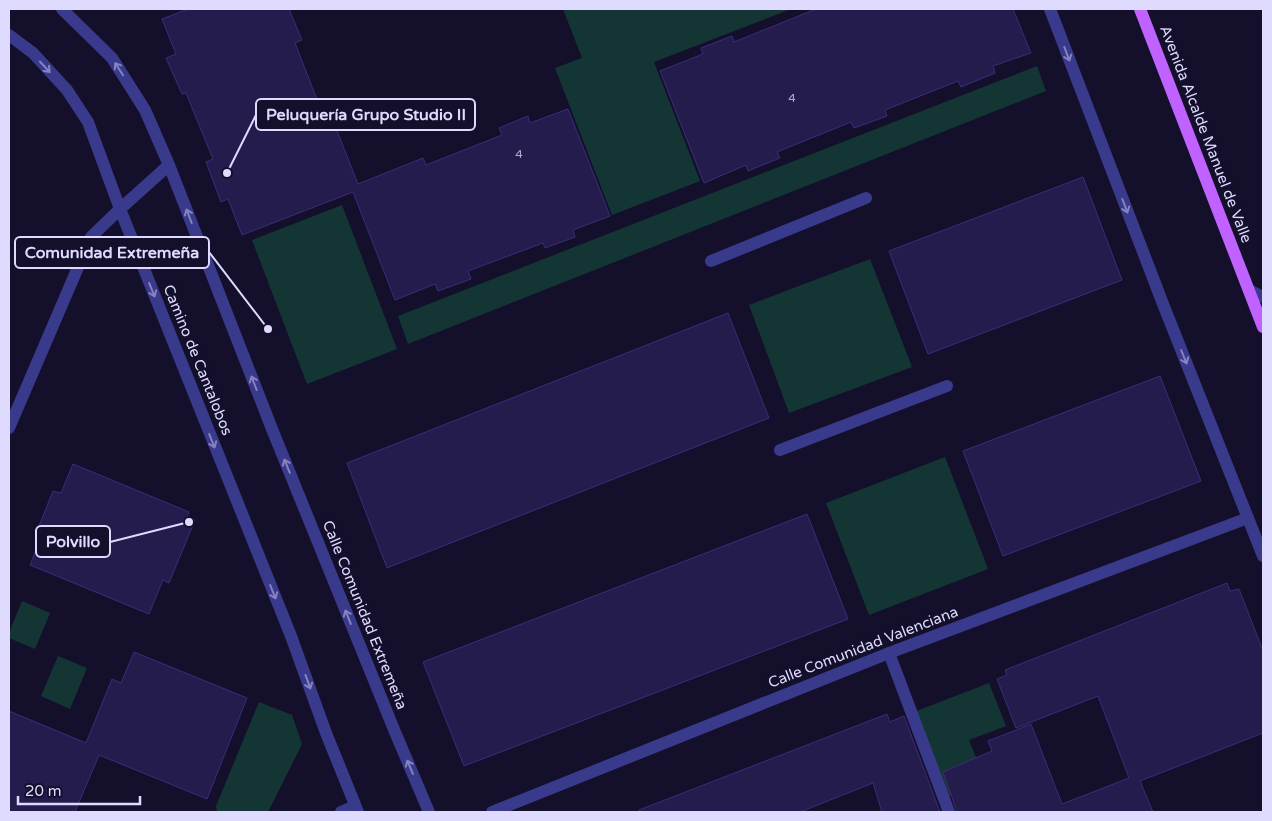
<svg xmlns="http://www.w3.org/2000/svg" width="1272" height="821" font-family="'Varela Round',sans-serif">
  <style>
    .green { fill: #133634 }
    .building { fill: #241c4d; stroke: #3a2d7a }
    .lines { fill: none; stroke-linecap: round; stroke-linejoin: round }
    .minor { stroke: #3a3a8c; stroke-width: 12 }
    .major { stroke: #bf62ff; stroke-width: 12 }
    .oneway { stroke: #8482c0 }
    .labels { text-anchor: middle; stroke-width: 5; stroke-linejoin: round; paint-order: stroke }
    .number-label { font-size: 12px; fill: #b0abd2 }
    .street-label { font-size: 15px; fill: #dedbff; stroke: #14102c }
    .leader { fill: none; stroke: #dedbff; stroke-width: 2 }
    .callout-dot { fill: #dedbff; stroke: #14102c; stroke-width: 2 }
    .callout { fill: #14102c; stroke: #dedbff; stroke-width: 2 }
    .callout-label { font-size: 16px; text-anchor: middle; font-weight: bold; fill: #dedbff }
  </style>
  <rect width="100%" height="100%" fill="#14102c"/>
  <g class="green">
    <path d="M 563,9 L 791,9 L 654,62 L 700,181 L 612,215 L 555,68 L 582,58 Z"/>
    <path d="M 1037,66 L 1046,91 L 408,344 L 398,316 Z"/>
    <path d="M 342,205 L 397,349 L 307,384 L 252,240 Z"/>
    <path d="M 870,259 L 912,367 L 789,413 L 749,305 Z"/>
    <path d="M 945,457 L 988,569 L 869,615 L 826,503 Z"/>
    <path d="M 22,601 L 50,613 L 35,649 L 9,638 L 9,633 Z"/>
    <path d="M 58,656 L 87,668 L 70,709 L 41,696 Z"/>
    <path d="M 989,683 L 1006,726 L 969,740 L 986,782 L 948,797 L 914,712 Z"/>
    <path d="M 259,702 L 292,715 L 302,744 L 268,812 L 217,812 L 216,806 Z"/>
  </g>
  <g class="building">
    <path d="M 188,9 L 289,9 L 302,40 L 295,43 L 325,120 L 332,118 L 358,184 L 423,158 L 426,165 L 502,135 L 499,128 L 528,116 L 530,123 L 568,109 L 610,216 L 573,230 L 575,237 L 545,248 L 543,243 L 468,271 L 471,279 L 438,291 L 435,284 L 395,300 L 353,192 L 242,235 L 228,199 L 221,202 L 206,162 L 213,159 L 186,93 L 182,94 L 166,58 L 176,54 L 162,19 Z"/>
    <path d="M 816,9 L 1013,9 L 1031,53 L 993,66 L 995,73 L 961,87 L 958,81 L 885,110 L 887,116 L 854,128 L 851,122 L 777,152 L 780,158 L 748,171 L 746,165 L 704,183 L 660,71 L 703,54 L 701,48 L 732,36 L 734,42 Z"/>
    <path d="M 1083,177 L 1122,280 L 928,354 L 889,251 Z"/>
    <path d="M 728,313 L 769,418 L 387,568 L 347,463 Z"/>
    <path d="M 1160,376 L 1201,481 L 1003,556 L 963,451 Z"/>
    <path d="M 73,464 L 189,512 L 187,517 L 195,520 L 169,583 L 163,580 L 149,614 L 30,565 L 43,533 L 37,531 L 53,491 L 61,493 Z"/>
    <path d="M 807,514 L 848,619 L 464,766 L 423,662 Z"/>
    <path d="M 1227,583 L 1230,591 L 1239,589 L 1263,651 L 1263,733 L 1140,781 L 1153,812 L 957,812 L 943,772 L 992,751 L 988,741 L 1031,724 L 1062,804 L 1129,778 L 1098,696 L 1016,728 L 997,679 L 1007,675 L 1005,670 Z"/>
    <path d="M 134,652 L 247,698 L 207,799 L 99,755 L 75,812 L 9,812 L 9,711 L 86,743 L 112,679 L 121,683 Z"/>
    <path d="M 887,714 L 890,722 L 904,716 L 940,812 L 882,812 L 873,783 L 800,812 L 639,812 L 639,810 Z"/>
  </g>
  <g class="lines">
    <g class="minor">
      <path d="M 62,9 L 112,58 L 145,110 L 169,165 L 272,429 L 395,732 L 429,812"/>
      <path d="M 1050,9 L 1163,304 L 1263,556"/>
      <path d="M 9,35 L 33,53 L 67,90 L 88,122 L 120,209 L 291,636 L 326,733 L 358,812"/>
      <path d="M 711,261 L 866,198"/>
      <path d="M 1249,290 L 1263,297"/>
      <path d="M 9,428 L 91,237 L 120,209 L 169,165"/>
      <path d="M 780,450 L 947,386"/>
      <path d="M 889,653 L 949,812"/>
      <path d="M 341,812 L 355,806"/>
      <path d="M 492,812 L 889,653 L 1248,518"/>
    </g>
    <path class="major" d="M 1140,9 L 1263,327"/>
  </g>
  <defs><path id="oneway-shaft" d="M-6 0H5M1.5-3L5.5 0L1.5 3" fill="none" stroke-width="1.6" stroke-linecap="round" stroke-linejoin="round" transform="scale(1.25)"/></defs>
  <g class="oneway">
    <use href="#oneway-shaft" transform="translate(1067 54) rotate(69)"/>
    <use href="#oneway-shaft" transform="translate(45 67) rotate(47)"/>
    <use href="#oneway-shaft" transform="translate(119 69) rotate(-123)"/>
    <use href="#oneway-shaft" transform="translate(1125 206) rotate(69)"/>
    <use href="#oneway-shaft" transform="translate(189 216) rotate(-111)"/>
    <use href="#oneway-shaft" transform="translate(152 290) rotate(68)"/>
    <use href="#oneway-shaft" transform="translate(1184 357) rotate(68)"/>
    <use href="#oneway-shaft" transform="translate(254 383) rotate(-111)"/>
    <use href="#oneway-shaft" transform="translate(212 441) rotate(68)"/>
    <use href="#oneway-shaft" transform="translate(287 466) rotate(-112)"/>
    <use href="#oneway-shaft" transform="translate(273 592) rotate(68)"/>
    <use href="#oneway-shaft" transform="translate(348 617) rotate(-112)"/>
    <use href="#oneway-shaft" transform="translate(308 682) rotate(70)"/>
    <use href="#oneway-shaft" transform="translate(410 767) rotate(-113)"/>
  </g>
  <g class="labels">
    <g class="number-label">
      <text x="792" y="102">4</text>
      <text x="519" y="158">4</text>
    </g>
    <g class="street-label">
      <text transform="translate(1206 134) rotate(69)" y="5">Avenida Alcalde Manuel de Valle</text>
      <text transform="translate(198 360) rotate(68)" y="5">Camino de Cantalobos</text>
      <text transform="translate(365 615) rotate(68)" y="5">Calle Comunidad Extremeña</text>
      <text transform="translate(863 647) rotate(-21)" y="5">Calle Comunidad Valenciana</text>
    </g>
  </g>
  <path class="leader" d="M227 173L256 115M268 329L209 252M189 522L110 542"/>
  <g class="callout-dot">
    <circle cx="227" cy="173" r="5"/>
    <circle cx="268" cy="329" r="5"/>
    <circle cx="189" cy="522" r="5"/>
  </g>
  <g class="callout">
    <rect x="256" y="99" width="219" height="31" rx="5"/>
    <rect x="15" y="237" width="194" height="31" rx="5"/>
    <rect x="36" y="526" width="74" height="31" rx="5"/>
  </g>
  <g class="callout-label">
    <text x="366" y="120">Peluquería Grupo Studio II</text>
    <text x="112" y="258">Comunidad Extremeña</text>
    <text x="73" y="547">Polvillo</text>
  </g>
  <rect width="1272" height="821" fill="none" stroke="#dedbff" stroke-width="20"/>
  <path d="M18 796v8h122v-8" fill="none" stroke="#dedbff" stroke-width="2.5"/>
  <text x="25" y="796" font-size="15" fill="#dedbff" stroke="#14102c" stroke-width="4" paint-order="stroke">20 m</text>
</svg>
